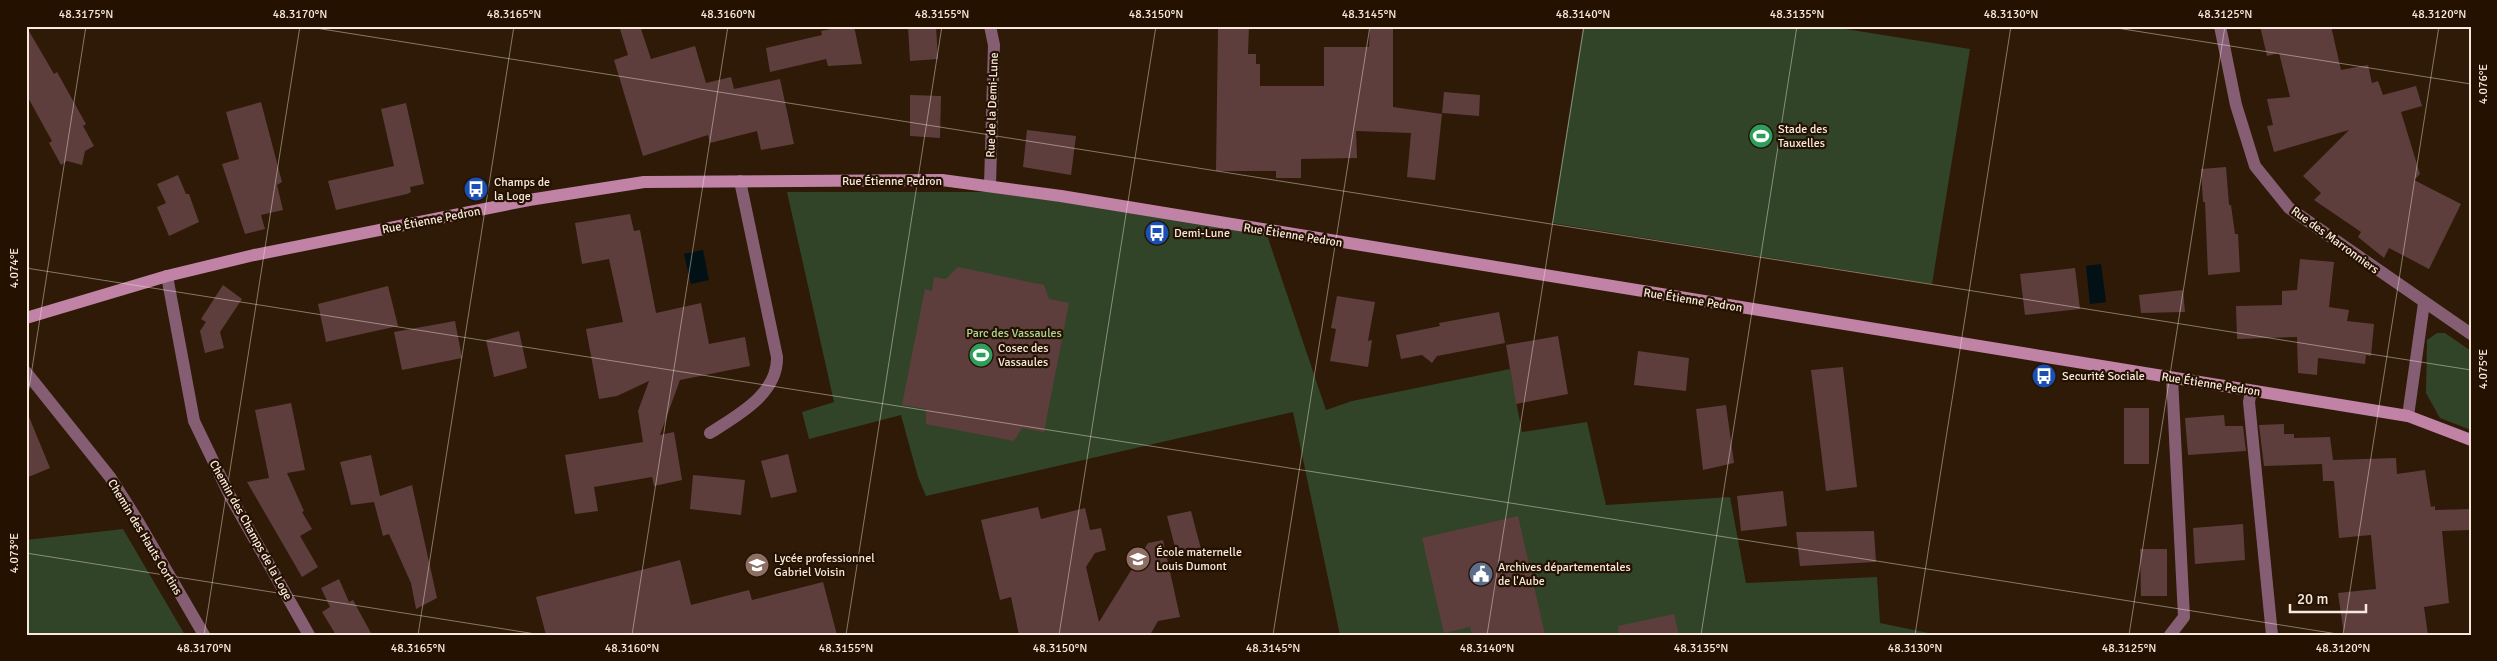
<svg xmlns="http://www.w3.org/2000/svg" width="2497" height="661" font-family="Signika,sans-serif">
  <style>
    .green { fill: #314427 }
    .water { fill: #011116 }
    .building { fill: #5d3e3d }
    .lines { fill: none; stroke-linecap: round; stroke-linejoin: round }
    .street { stroke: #855e74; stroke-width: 12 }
    .secondary { stroke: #c082a5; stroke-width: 12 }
    .ticks { fill: none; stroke: #f7e9dd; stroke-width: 1; stroke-opacity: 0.45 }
    .labels { text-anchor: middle; stroke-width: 4.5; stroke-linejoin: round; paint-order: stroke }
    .street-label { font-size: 12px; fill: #f7e9dd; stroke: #241100 }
    .poi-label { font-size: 12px; fill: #f7e9dd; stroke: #241100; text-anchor: start }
    .park-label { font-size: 12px; fill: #acd895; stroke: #241100 }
    .neatline { fill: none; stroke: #f7e9dd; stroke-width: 2 }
    .ticks-label { font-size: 12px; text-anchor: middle; fill: #f7e9dd }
  </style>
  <rect width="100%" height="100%" fill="#2e1a06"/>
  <g class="green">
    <path d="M 1583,26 L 1827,26 L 1970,49 L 1932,284 L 1552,223 Z"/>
    <path d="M 787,192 L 1021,192 L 1267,235 L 1326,410 L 1352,401 L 1510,369 L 1522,432 L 1587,422 L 1606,505 L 1730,497 L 1746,583 L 1877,577 L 1880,623 L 1938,635 L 1340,635 L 1293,412 L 926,496 L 918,477 L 901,415 L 809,439 L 802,412 L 834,402 Z"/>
    <path d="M 2437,333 L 2445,333 L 2471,351 L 2471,430 L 2440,418 L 2426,393 L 2427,340 Z"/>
    <path d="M 123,529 L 185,635 L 26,635 L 26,540 Z"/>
  </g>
  <g class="water">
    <path d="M 703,250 L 709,280 L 691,284 L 684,254 Z"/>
    <path d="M 2101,264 L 2106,302 L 2090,304 L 2086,266 Z"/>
  </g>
  <g class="building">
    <path d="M 26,26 L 54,74 L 57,72 L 86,124 L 83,126 L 94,146 L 85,151 L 82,165 L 67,161 L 61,165 L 49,143 L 52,141 L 26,94 Z"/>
    <path d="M 619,26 L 640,26 L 651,59 L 695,46 L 706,83 L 731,77 L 734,89 L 780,79 L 794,144 L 761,150 L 757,131 L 710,143 L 708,135 L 643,156 L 614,60 L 628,55 Z"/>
    <path d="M 847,26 L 854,26 L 862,64 L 828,66 L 826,59 L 770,72 L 766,48 L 822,35 L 821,31 Z"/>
    <path d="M 908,26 L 936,26 L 938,59 L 910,61 Z"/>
    <path d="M 1218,26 L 1249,26 L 1248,54 L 1256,54 L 1256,64 L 1260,64 L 1260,86 L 1324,86 L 1324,47 L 1369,47 L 1370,26 L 1393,26 L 1393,107 L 1442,114 L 1435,180 L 1407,177 L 1411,133 L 1356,131 L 1357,158 L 1301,159 L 1301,178 L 1276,178 L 1276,171 L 1216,171 Z"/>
    <path d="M 2260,26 L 2331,26 L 2341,70 L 2368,65 L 2372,83 L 2378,81 L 2383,95 L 2416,86 L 2422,106 L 2401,112 L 2420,174 L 2414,180 L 2461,204 L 2429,269 L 2389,248 L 2384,258 L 2358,237 L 2361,232 L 2314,200 L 2321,193 L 2303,176 L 2349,130 L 2274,152 L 2267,126 L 2273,125 L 2267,99 L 2290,97 L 2279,53 L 2267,56 Z"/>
    <path d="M 1444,92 L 1480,95 L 1479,116 L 1442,113 Z"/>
    <path d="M 910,95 L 941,96 L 940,138 L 910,136 Z"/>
    <path d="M 261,102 L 282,182 L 277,185 L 283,210 L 261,215 L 265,229 L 245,234 L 222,164 L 239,159 L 226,112 Z"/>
    <path d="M 406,103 L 424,184 L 410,187 L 411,192 L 407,194 L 336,210 L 328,181 L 394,166 L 381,109 Z"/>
    <path d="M 1027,130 L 1076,136 L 1071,175 L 1023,167 Z"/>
    <path d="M 2226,167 L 2229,205 L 2231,205 L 2235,234 L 2238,234 L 2240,272 L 2208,275 L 2205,202 L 2203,202 L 2201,169 Z"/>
    <path d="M 178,175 L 186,194 L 189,194 L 199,222 L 169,236 L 157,207 L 166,203 L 157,184 Z"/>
    <path d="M 630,214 L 634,231 L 640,230 L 656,313 L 701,303 L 709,344 L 745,337 L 750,366 L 680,380 L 660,435 L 674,432 L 682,480 L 654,486 L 652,477 L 594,487 L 598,511 L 575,514 L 565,455 L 643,442 L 638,411 L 649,381 L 617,396 L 599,399 L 586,329 L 623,322 L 609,259 L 582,264 L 575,223 Z"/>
    <path d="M 2300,259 L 2334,262 L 2329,307 L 2349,310 L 2347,321 L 2374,324 L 2371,356 L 2366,355 L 2365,364 L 2318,358 L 2317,375 L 2298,373 L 2297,337 L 2237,339 L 2236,306 L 2282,305 L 2282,291 L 2297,290 Z"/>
    <path d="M 958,267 L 1044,285 L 1049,299 L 1069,303 L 1044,432 L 1022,428 L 1014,441 L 926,424 L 926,409 L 902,405 L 925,289 L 932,291 L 934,277 L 946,279 Z"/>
    <path d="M 2075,268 L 2080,309 L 2025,315 L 2020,274 Z"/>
    <path d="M 223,285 L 242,299 L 220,332 L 224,348 L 205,353 L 200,331 L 206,322 L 201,319 Z"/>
    <path d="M 388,286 L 398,326 L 326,342 L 318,304 Z"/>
    <path d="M 2183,290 L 2185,312 L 2141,313 L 2139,295 Z"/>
    <path d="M 1337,296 L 1375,302 L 1368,341 L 1372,340 L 1368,367 L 1330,361 L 1336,329 L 1331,328 Z"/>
    <path d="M 1499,312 L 1505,343 L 1437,356 L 1432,363 L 1422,355 L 1401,359 L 1396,335 L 1440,326 L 1439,323 Z"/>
    <path d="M 455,321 L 462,358 L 402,370 L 394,332 Z"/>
    <path d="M 519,331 L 527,368 L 494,377 L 486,340 Z"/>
    <path d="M 1558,336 L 1568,394 L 1516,404 L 1506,345 Z"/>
    <path d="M 1638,351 L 1689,358 L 1686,391 L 1634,385 Z"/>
    <path d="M 1843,367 L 1857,487 L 1826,491 L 1811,370 Z"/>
    <path d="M 291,403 L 305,470 L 287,473 L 304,511 L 302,512 L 312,529 L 300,536 L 318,567 L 302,577 L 247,482 L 269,478 L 255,410 Z"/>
    <path d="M 1726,405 L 1734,463 L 1703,470 L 1696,409 Z"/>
    <rect x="2124" y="408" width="25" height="56"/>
    <path d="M 27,412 L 50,468 L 26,478 L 26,413 Z"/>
    <path d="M 2224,415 L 2225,426 L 2243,426 L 2246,451 L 2188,455 L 2185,418 Z"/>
    <path d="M 2284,424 L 2284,434 L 2294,434 L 2294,438 L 2330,437 L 2333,460 L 2396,458 L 2397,474 L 2425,470 L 2431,507 L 2435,506 L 2435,510 L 2471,509 L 2471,530 L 2442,531 L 2449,603 L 2424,607 L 2428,635 L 2344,635 L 2338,593 L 2376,589 L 2371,535 L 2339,538 L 2334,481 L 2323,481 L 2322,464 L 2264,466 L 2259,425 Z"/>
    <path d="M 788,454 L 797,492 L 771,498 L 761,461 Z"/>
    <path d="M 371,455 L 380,496 L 412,485 L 437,598 L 416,609 L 411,583 L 389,534 L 383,536 L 374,502 L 351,505 L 340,462 Z"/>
    <path d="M 693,475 L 745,480 L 741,515 L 690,509 Z"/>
    <path d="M 1783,491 L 1787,526 L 1741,531 L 1737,496 Z"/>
    <path d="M 1038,507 L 1041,519 L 1085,508 L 1090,530 L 1101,528 L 1106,550 L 1095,553 L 1086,567 L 1099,622 L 1148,543 L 1163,540 L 1180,617 L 1158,621 L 1150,635 L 1019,635 L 1011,597 L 1000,600 L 981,520 Z"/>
    <path d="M 1191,511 L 1201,549 L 1177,555 L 1167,516 Z"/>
    <path d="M 1518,516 L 1545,635 L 1472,635 L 1470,627 L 1444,633 L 1422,538 Z"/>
    <path d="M 2243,524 L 2245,560 L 2195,564 L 2193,528 Z"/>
    <path d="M 1874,531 L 1876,562 L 1800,566 L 1796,532 Z"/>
    <path d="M 2140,549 L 2167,549 L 2167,596 L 2141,596 Z"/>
    <path d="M 680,560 L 691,605 L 749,590 L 752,600 L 823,582 L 837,635 L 546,635 L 536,597 Z"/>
    <path d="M 339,579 L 349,602 L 353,600 L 372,635 L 336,635 L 322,612 L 330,607 L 321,588 Z"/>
    <path d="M 1674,614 L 1679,635 L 1619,635 L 1618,626 Z"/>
  </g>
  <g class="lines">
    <g class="street">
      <path d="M 2220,26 L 2236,105 L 2255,166 L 2289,208 L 2471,334"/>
      <path d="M 990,185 L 994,45 L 990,26"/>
      <path d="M 167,276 L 194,421 L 230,496 L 309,635"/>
      <path d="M 26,372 L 110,477 L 136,518 L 204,635"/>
      <path d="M 2251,391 L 2249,402 L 2272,635"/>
      <path d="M 2408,416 L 2424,303"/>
      <path d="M 710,433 C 738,415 778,394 777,357 L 740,181"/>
      <path d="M 2170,635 L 2184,617 L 2172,378"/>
    </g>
    <path class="secondary" d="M 26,318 L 167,276 L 254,255 L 529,200 L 644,182 L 942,180 L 1061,196 L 2408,416 L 2471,440"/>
  </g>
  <path class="ticks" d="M 303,26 L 2471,370M 2104,26 L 2471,84M 26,268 L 2344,635M 26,407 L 86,26M 26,553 L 542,635M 204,635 L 300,26M 418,635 L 514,26M 632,635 L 728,26M 846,635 L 942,26M 1059,635 L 1156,26M 1273,635 L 1370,26M 1487,635 L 1584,26M 1701,635 L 1797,26M 1915,635 L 2011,26M 2129,635 L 2225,26M 2343,635 L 2439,26"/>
  <defs>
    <symbol id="stadium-disc" viewBox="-11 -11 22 22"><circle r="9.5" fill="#2e9e5b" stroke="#241100"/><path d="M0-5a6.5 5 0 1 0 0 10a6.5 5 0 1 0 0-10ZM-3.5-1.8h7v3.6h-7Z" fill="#fff"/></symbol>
    <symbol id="bus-disc" viewBox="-11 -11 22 22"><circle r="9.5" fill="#1a4fb4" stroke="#241100"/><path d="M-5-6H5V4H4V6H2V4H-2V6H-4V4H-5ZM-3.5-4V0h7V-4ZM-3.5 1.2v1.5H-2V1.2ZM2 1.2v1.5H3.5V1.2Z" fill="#fff"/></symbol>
    <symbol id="school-disc" viewBox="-11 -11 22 22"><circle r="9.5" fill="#8d6e63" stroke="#241100"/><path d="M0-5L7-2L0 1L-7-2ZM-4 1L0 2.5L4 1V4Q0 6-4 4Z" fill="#fff"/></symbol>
    <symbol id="civic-disc" viewBox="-11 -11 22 22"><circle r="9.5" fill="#5c6f8a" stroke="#241100"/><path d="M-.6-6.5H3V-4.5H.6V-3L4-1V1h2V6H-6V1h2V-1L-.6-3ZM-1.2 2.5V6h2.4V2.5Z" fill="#fff"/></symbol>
  </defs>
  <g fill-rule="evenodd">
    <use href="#stadium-disc" x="1747" y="122" width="28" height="28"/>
    <use href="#bus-disc" x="462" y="175" width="28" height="28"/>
    <use href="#bus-disc" x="1143" y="219" width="28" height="28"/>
    <use href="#stadium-disc" x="967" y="341" width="28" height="28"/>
    <use href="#bus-disc" x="2030" y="362" width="28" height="28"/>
    <use href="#school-disc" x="1124" y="545" width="28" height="28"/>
    <use href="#school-disc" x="743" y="551" width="28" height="28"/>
    <use href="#civic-disc" x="1467" y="560" width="28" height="28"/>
  </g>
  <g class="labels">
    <g class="street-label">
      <text transform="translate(992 105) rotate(-88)" y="4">Rue de la Demi-Lune</text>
      <text x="892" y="185">Rue Étienne Pedron</text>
      <text transform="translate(431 220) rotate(-11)" y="4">Rue Étienne Pedron</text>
      <text transform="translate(1293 235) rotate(9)" y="4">Rue Étienne Pedron</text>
      <text transform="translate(2335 240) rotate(36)" y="4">Rue des Marronniers</text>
      <text transform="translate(1693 300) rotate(9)" y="4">Rue Étienne Pedron</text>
      <text transform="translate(2211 384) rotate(9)" y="4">Rue Étienne Pedron</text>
      <text transform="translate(251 530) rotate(61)" y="4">Chemin des Champs de la Loge</text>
      <text transform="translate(145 537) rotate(59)" y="4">Chemin des Hauts Cortins</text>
    </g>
    <g class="poi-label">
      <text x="1778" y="133">Stade des<tspan x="1778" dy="14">Tauxelles</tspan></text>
      <text x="494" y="186">Champs de<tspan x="494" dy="14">la Loge</tspan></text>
      <text x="1174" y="237">Demi-Lune</text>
      <text x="998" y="352">Cosec des<tspan x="998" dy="14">Vassaules</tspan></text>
      <text x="2062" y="380">Securité Sociale</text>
      <text x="1156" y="556">École maternelle<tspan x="1156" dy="14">Louis Dumont</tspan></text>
      <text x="774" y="562">Lycée professionnel<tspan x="774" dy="14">Gabriel Voisin</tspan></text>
      <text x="1498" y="571">Archives départementales<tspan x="1498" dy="14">de l'Aube</tspan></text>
    </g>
    <g class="park-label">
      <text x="1014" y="337">Parc des Vassaules</text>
    </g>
  </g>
  <rect width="2497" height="661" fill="none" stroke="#241100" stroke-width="55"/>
  <path d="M2290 604v8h76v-8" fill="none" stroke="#f7e9dd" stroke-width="2.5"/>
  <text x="2297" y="604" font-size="15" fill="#f7e9dd" stroke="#241100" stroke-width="4" paint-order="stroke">20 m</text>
  <rect x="28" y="28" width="2442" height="606" class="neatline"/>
  <g class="ticks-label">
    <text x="86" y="18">48.3175°N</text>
    <text x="300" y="18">48.3170°N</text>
    <text x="514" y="18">48.3165°N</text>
    <text x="728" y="18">48.3160°N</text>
    <text x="942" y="18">48.3155°N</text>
    <text x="1156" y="18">48.3150°N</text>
    <text x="1369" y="18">48.3145°N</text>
    <text x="1583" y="18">48.3140°N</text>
    <text x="1797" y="18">48.3135°N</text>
    <text x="2011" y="18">48.3130°N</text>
    <text x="2225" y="18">48.3125°N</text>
    <text x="2439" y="18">48.3120°N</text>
    <text transform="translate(2483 84) rotate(-90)" y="4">4.076°E</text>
    <text transform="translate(14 268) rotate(-90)" y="4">4.074°E</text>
    <text transform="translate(2483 369) rotate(-90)" y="4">4.075°E</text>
    <text transform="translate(14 553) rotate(-90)" y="4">4.073°E</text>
    <text x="204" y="652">48.3170°N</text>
    <text x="418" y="652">48.3165°N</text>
    <text x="632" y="652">48.3160°N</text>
    <text x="846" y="652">48.3155°N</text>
    <text x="1060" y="652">48.3150°N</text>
    <text x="1273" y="652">48.3145°N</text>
    <text x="1487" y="652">48.3140°N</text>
    <text x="1701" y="652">48.3135°N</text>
    <text x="1915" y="652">48.3130°N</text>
    <text x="2129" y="652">48.3125°N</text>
    <text x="2343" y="652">48.3120°N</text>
  </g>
</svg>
